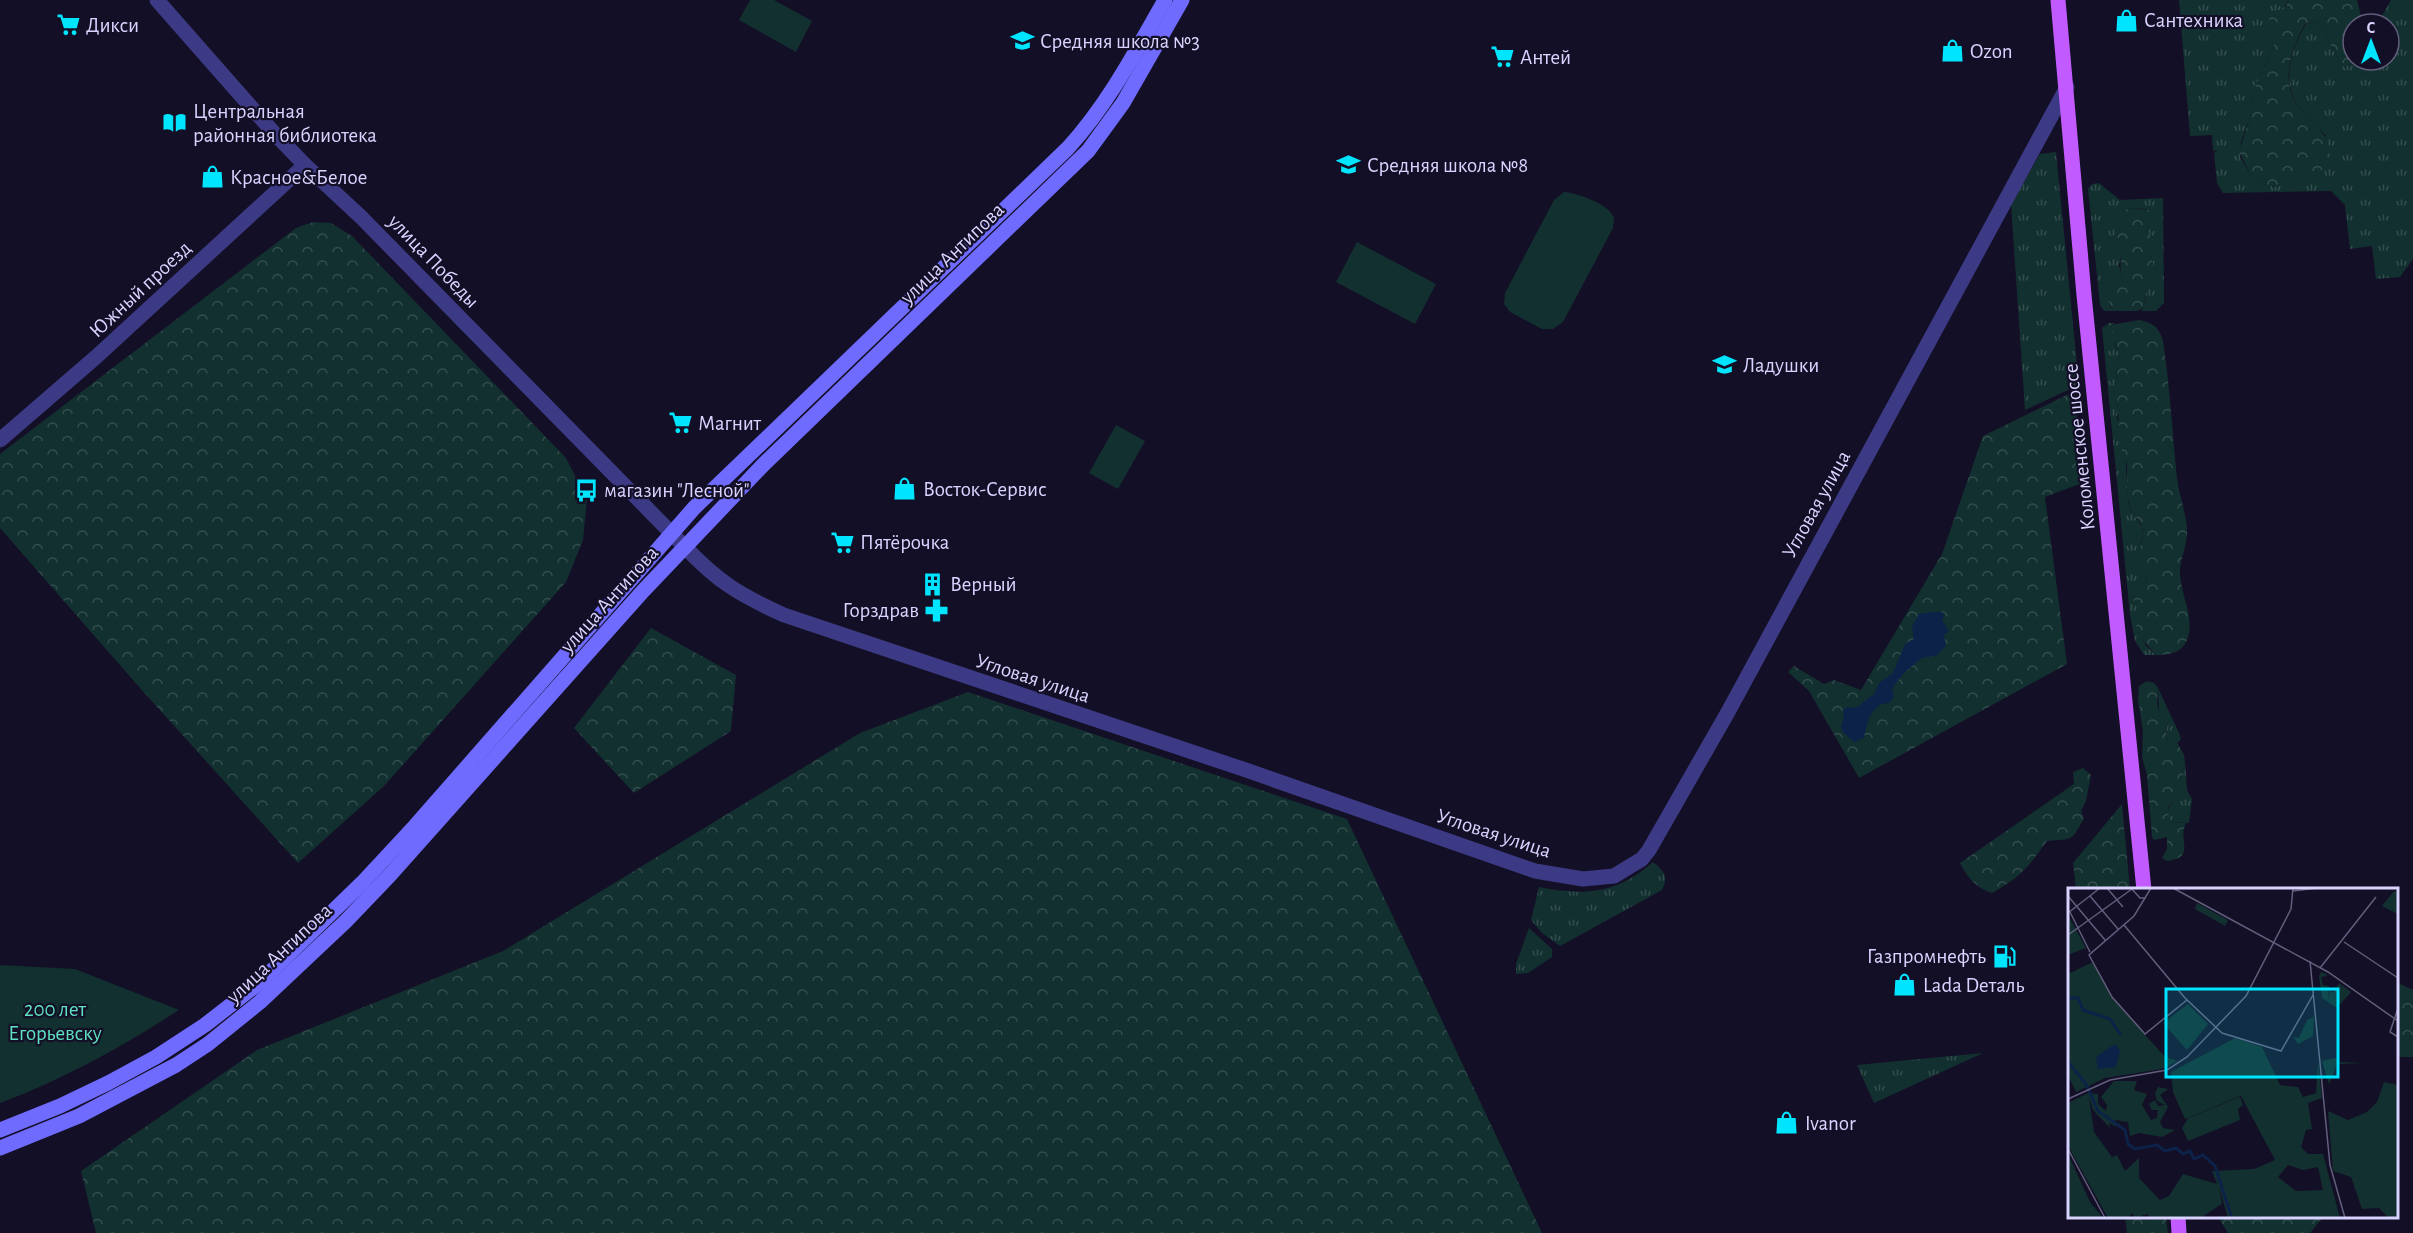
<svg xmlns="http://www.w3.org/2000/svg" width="2413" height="1233" font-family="'Alegreya Sans',sans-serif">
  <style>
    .grass { fill: url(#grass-tufts) }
    .forest { fill: url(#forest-crowns) }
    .park { fill: #12302f }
    .water { fill: #0c2248 }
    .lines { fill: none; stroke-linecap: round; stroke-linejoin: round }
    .minor { stroke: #3d3a85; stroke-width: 15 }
    .tertiary { stroke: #3d3a85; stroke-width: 15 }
    .secondary { stroke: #6f6bff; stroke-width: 15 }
    .primary { stroke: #c25bff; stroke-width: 15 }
    .labels { text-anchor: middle; stroke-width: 4.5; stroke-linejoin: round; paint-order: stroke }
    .poi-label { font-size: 21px; fill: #d9d4ff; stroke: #130f26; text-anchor: start }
    .street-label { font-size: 21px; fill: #d9d4ff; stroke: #130f26 }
    .park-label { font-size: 21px; fill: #5fe0c0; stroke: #130f26 }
    .inset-river { fill: none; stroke: #0c2248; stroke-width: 3 }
    .inset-road { fill: none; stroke: #625e7d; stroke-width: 1.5 }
    .view { fill: #00e5ff; fill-opacity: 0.15; stroke: #00e5ff; stroke-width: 3 }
    .inset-edge { fill: none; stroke: #d9d4ff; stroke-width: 3 }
  </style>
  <defs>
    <pattern id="grass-tufts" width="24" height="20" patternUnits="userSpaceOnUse" patternTransform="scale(1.5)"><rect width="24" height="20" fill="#12302f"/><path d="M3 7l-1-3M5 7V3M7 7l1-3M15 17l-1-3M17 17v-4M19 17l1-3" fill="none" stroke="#344d4e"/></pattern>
    <pattern id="forest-crowns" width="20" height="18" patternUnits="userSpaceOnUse" patternTransform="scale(1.5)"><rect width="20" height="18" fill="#12302f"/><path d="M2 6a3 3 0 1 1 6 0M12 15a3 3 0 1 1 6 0" fill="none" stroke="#344d4e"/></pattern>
  </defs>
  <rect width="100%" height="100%" fill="#130f26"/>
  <g class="grass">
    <path d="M 2179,0 L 2289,0 L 2267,32 L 2274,45 L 2252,94 L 2250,117 L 2241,142 L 2240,157 L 2251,175 L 2260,183 L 2275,187 L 2293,180 L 2326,136 C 2319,128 2310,120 2303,112 C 2279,86 2290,51 2306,24 L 2318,21 C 2329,36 2332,53 2344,67 L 2361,60 L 2389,60 L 2389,24 L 2363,24 L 2360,16 L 2378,23 L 2391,0 L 2413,0 L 2413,259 L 2400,277 L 2376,279 L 2372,246 L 2350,249 L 2345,205 L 2331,191 L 2223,193 L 2217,183 L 2214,153 L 2218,150 L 2213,151 L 2212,135 L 2190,136 Z"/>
    <path d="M 2056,152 L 2079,385 L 2025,410 L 2011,204 L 2040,154 Z"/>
    <path d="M 2099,183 L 2120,200 L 2163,198 L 2164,303 L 2156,311 L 2141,311 C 2149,301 2144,287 2144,275 L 2153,264 L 2148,249 L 2147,209 L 2129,208 L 2115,235 L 2121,241 L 2123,249 L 2119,265 L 2122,278 L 2110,306 L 2114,311 L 2104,311 L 2100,305 L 2088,189 L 2092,184 Z"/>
    <path d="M 2109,323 L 2114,323 L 2111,326 L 2115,345 L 2119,353 L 2114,396 L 2118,408 L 2117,419 L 2124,433 L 2128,501 L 2131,511 L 2142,527 L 2143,535 L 2138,554 L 2146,572 L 2147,586 L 2132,595 L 2133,600 L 2140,611 L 2138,632 L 2146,646 L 2156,655 L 2144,655 L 2135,641 L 2130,615 L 2102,328 Z"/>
    <path d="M 2158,688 L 2179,733 L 2181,739 L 2176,745 L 2168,744 L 2166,731 L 2168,724 L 2160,718 L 2159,715 Z"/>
    <path d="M 2185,762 L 2187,790 L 2192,799 L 2189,823 L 2173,822 L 2168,818 L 2167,813 L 2180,781 Z"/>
    <path d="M 1653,862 C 1664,871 1669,876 1662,890 L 1560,946 L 1542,933 L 1531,920 L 1539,887 C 1585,896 1617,894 1653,862 Z"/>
    <path d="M 1529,928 L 1552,949 L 1552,957 L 1528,973 L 1516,974 L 1516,964 Z"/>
    <path d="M 1983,1053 L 1874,1103 L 1857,1065 Z"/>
  </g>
  <g class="forest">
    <path d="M 2289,0 L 2357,0 L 2363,24 L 2353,24 L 2353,60 L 2361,60 L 2344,67 C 2332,53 2329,36 2318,21 L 2305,24 C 2290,51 2278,86 2303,112 C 2321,132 2331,135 2330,164 L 2316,174 L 2275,187 L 2260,183 L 2251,175 L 2239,152 L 2250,117 L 2252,94 L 2274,45 L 2267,32 L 2270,15 L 2286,6 Z"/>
    <path d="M 2129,208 L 2150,210 L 2151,217 L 2147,228 L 2154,243 L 2148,249 L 2153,264 L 2151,271 L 2144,275 L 2146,291 L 2144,307 L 2138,311 L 2114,311 C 2107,302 2106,293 2109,282 L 2122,278 C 2118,263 2124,254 2121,241 L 2115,235 C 2113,224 2118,214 2129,208 Z"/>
    <path d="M 313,222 L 331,223 L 352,236 L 566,458 L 587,499 L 583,540 L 566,582 L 384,786 L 298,863 L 140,688 L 0,528 L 0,454 L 296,228 Z"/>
    <path d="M 2139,320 C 2153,323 2159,327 2163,341 C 2170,386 2172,432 2177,478 C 2179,496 2187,514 2187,532 C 2187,546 2180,559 2180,572 C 2180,595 2198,623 2185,644 C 2179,654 2165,655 2156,655 L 2140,637 L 2135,621 L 2140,617 C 2140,608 2133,604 2132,595 L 2136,590 L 2147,585 L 2146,572 L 2144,568 L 2137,567 C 2134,555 2144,543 2143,531 C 2142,520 2132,517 2130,507 C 2126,493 2127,479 2127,465 C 2126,460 2123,457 2122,452 C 2121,445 2124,440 2124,433 L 2119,428 L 2118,408 L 2114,396 L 2119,353 L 2113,338 L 2111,325 Z"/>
    <path d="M 2075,391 L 2082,483 L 2045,497 L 2067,664 L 1859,778 L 1809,691 L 1788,672 L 1794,666 L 1824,684 L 1834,680 L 1861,690 L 1942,554 L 1983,436 Z"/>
    <path d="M 651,628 L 736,675 L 731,731 L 634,793 L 574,728 Z"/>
    <path d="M 2147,681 L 2154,683 L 2158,688 L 2157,704 L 2160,718 L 2168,720 L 2166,731 L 2168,744 L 2178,744 L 2184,755 L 2185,762 L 2176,795 L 2168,808 L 2168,818 L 2173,822 L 2186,823 C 2177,841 2197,857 2167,861 L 2162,858 L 2167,849 L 2167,837 L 2154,840 L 2152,837 L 2147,775 L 2142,757 L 2143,732 L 2138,699 L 2139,686 Z"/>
    <path d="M 968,692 L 1347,819 L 1542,1233 L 96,1233 L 81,1171 L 257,1050 L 503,951 L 860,733 Z"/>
    <path d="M 2083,768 L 2091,775 L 2086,801 L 2081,811 L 2084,819 C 2069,843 2075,838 2047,841 C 2028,867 2022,876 1992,893 C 1976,888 1967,877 1960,863 L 2074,784 L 2073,772 Z"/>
    <path d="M 2122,804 L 2130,889 L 2076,889 L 2073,863 Z"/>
    <path d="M 2396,982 L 2413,990 L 2413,1057 L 2397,1057 Z"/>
    <path d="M 2125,1217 L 2166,1217 L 2168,1233 L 2127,1233 Z"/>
    <path d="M 2218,1217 L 2323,1217 L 2310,1233 L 2228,1233 Z"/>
  </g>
  <g class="park">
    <path d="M 750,0 L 774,0 L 812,21 L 796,52 L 739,20 Z"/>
    <path d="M 1564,192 C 1577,193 1610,204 1614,218 C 1614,222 1613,225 1613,228 L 1563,322 L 1553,329 L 1542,329 L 1510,312 L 1504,304 L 1505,293 L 1554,200 Z"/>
    <path d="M 1357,242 L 1436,284 L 1415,324 L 1336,282 Z"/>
    <path d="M 1116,425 L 1145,441 L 1118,489 L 1089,473 Z"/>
    <path d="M 0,965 L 75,969 L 179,1010 C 122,1047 64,1079 0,1103 Z"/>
  </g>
  <path class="water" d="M 1932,612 L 1942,612 L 1944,615 L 1942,620 L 1949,631 L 1944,635 L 1946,646 L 1936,656 L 1922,658 L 1905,672 L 1895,684 L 1892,690 L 1894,696 L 1890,703 C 1871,702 1867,723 1864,738 L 1854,742 L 1843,732 L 1841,726 L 1844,718 L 1843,710 L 1847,707 L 1856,708 L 1874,694 L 1880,682 L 1893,673 L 1905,644 L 1914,639 C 1911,623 1912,627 1919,614 Z"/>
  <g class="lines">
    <g class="minor">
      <path d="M 0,440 L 96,357 L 305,165"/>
      <path d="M 685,547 C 718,582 740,595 784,615 L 1243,769 L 1535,871 L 1583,879 L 1614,876 L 1642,859 L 1649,850 L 1728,712 L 2067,87"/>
    </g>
    <path class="tertiary" d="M 157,0 L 274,133 L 305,165 L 361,217 L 685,547"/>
    <g class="secondary">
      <path d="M 0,1130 L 60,1106 L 108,1083 L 156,1057 L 205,1025 L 259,983 L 362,883 L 415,826 L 694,508 L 1068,148 C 1108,104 1136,51 1165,0"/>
      <path d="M 0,1148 L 79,1116 L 176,1065 L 208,1044 L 260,1002 L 346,921 L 390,875 L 643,591 L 764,464 L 1088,151 L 1123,103 L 1182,0"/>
    </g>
    <g class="primary">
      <path d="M 2058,0 L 2084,295 L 2144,890"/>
      <path d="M 2178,1216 L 2179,1233"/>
    </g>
  </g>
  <defs>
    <symbol id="shop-bare" viewBox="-9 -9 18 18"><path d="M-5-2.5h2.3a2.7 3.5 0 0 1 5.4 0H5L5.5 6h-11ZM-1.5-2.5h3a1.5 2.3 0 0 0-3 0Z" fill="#00e5ff" stroke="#130f26" stroke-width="2.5" paint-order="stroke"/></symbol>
    <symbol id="supermarket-bare" viewBox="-9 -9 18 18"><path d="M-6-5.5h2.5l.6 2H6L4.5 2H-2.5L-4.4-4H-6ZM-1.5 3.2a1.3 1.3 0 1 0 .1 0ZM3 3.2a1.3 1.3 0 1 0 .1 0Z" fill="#00e5ff" stroke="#130f26" stroke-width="2.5" paint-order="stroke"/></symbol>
    <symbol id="school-bare" viewBox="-9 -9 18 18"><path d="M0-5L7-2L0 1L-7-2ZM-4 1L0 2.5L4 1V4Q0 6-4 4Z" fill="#00e5ff" stroke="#130f26" stroke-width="2.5" paint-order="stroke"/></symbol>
    <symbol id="library-bare" viewBox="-9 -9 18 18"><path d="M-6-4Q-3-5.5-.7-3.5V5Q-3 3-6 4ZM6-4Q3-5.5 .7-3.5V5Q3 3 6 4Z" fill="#00e5ff" stroke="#130f26" stroke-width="2.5" paint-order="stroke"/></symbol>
    <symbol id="bus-bare" viewBox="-9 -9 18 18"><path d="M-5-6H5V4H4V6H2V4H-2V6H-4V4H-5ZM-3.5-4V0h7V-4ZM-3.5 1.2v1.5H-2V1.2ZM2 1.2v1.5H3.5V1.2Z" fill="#00e5ff" stroke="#130f26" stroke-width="2.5" paint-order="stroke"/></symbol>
    <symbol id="building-bare" viewBox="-9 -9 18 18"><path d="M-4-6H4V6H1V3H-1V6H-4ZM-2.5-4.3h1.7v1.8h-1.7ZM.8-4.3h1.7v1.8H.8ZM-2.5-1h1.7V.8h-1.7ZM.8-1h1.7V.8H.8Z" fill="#00e5ff" stroke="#130f26" stroke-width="2.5" paint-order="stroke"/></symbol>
    <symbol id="pharmacy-bare" viewBox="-9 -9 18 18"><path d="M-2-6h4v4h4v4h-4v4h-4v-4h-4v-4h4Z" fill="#00e5ff" stroke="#130f26" stroke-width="2.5" paint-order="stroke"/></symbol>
    <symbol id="fuel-bare" viewBox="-9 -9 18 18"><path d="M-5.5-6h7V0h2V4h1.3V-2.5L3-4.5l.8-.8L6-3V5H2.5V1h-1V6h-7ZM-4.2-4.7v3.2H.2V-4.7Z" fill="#00e5ff" stroke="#130f26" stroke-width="2.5" paint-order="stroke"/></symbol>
  </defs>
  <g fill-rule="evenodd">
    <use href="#shop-bare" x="2110" y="4" width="33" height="33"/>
    <use href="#supermarket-bare" x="52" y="8" width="33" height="33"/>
    <use href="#school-bare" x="1006" y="24" width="33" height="33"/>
    <use href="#shop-bare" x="1936" y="34" width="33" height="33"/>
    <use href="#supermarket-bare" x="1486" y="40" width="33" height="33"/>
    <use href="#library-bare" x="158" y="106" width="33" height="33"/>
    <use href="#school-bare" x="1332" y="148" width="33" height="33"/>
    <use href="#shop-bare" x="196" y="160" width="33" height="33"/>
    <use href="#school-bare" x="1708" y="348" width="33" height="33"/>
    <use href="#supermarket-bare" x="664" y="406" width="33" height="33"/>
    <use href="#shop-bare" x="888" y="472" width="33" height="33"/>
    <use href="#bus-bare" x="570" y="474" width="33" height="33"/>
    <use href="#supermarket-bare" x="826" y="526" width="33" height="33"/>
    <use href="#building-bare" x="916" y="568" width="33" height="33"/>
    <use href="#pharmacy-bare" x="920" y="594" width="33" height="33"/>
    <use href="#fuel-bare" x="1988" y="940" width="33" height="33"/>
    <use href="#shop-bare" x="1888" y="968" width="33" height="33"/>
    <use href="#shop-bare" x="1770" y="1106" width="33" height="33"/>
  </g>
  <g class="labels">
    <g class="poi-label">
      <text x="2144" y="27">Сантехника</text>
      <text x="86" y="32">Дикси</text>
      <text x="1040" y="48">Средняя школа №3</text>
      <text x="1970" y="58">Ozon</text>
      <text x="1520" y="64">Антей</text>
      <text x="193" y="118">Центральная<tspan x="193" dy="24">районная библиотека</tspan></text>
      <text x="1367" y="172">Средняя школа №8</text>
      <text x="230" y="184">Красное&amp;Белое</text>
      <text x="1743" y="372">Ладушки</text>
      <text x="698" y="430">Магнит</text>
      <text x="923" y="496">Восток-Сервис</text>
      <text x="604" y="497">магазин "Лесной"</text>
      <text x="860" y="549">Пятёрочка</text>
      <text x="950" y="591">Верный</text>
      <text x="919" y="617" text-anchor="end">Горздрав</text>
      <text x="1986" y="963" text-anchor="end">Газпромнефть</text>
      <text x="1923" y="992">Lada Dеталь</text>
      <text x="1805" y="1130">Ivanor</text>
    </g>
    <g class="street-label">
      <text transform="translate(952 253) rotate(-44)" y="7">улица Антипова</text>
      <text transform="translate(434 261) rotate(46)" y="7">улица Победы</text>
      <text transform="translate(140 289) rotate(-43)" y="7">Южный проезд</text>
      <text transform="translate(2079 447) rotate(-96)" y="7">Коломенское шоссе</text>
      <text transform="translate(1816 504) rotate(-61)" y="7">Угловая улица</text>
      <text transform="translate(609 599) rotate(-48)" y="7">улица Антипова</text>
      <text transform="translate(1033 678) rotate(18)" y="7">Угловая улица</text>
      <text transform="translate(1494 833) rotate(18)" y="7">Угловая улица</text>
      <text transform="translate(279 953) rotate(-43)" y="7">улица Антипова</text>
    </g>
    <g class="park-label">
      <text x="55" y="1016">200 лет<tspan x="55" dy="24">Егорьевску</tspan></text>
    </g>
  </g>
  <g transform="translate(2068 888)">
    <rect width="330" height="330" fill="#130f26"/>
    <path d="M 253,84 L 259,86 L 256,94 L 258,88 L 253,89 L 255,97 L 261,98 L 260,114 L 262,102 L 265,105 L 271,95 L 283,104 L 269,120 L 254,110 L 251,88 Z" fill="#12302f"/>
    <path d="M 120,116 L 140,136 L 119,162 L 95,135 ZM 246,129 L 245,148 L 230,156 L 225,149 L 231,150 L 239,132 ZM 167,150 L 194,159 L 212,197 L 230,199 L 235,209 L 248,205 L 250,173 L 254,210 L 240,215 L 244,241 L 238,242 L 233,259 L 240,266 L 255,266 L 272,330 L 160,330 L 151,299 L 154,316 L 132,330 L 83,330 L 79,326 L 67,330 L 64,325 L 60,330 L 40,330 L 0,258 L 0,215 L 20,205 L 30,206 L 30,216 L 38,223 L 39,217 L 33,209 L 46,193 L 69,193 L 66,202 L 79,206 L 74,217 L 83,232 L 89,230 L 90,222 L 84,222 L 81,216 L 87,212 L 90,218 L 97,217 L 89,213 L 87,205 L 90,199 L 100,201 L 92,207 L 100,219 L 92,234 L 95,240 L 107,242 L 94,249 L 71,245 L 62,248 L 60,234 L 47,232 L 49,239 L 41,235 L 42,240 L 25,222 L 21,209 L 26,244 L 44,269 L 49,267 L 57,283 L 71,270 L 71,290 L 92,312 L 101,308 L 115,286 L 149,296 L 144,283 L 186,281 L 207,272 L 173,208 L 117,231 L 105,204 L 103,184 ZM 220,277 L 235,282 L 250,279 L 255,302 L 228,303 L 210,289 ZM 267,170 L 272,174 L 298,175 L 269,176 L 261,196 L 254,173 ZM 316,194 L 330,197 L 330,330 L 321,330 L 311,320 L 294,321 L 283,289 L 265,283 L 260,223 L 280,232 L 299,224 L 309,214 ZM 0,266 L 22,314 L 35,330 L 0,330 Z" fill="#12302f" fill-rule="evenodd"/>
    <path d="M 129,15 L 160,32 L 157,38 L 127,21 ZM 25,74 L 44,110 L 97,169 L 110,173 L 94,181 L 37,190 L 8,204 L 0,187 L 0,86 Z" fill="#12302f"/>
    <path d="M 326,3 L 330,5 L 330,26 L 314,18 ZM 0,27 L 18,60 L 0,67 ZM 172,209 L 175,217 L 170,221 L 172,232 L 120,253 L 114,240 L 120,230 Z" fill="#12302f"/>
    <path d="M 47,156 L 52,163 L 48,179 L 30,181 L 28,169 Z" fill="#0c2248"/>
    <path class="inset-river" d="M 0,110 L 10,110 L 15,122 L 42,131 L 53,147M 0,174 L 18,196 L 30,223 L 57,242 L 60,256 L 67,261 L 89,257 L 97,263 L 108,260 L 115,266 L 122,263 L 126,271 L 135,267 L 147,278 L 164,330"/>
    <path class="inset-road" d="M 39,0 L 55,19M 63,0 L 72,10 L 78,10M 83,0 L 66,28 L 21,67 L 44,109 L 77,146 L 119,112M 105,0 L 260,84 L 330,133M 225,3 L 249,0M 0,8 L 37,52M 22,8 L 50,41M 2,24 L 22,64M 0,25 L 32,0M 56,37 L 117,110 L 154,145 L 213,163 L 245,107M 0,47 L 64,1M 276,54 L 330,90M 242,73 L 262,277 L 277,330M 252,80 L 308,9M 330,120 L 322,144 L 330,149M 0,211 L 42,192 L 99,182 L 119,169 L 178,108 L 223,21 L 225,0M 0,261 L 37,330"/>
    <path class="view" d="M 98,101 L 270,101 L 270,189 L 98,189 Z"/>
    <rect width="330" height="330" class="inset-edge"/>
  </g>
  <g transform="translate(2371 42)"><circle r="28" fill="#130f26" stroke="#625e7d" stroke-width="1.5"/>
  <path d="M0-4.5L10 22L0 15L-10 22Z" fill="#00e5ff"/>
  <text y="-9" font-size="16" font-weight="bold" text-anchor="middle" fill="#d9d4ff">С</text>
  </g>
</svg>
